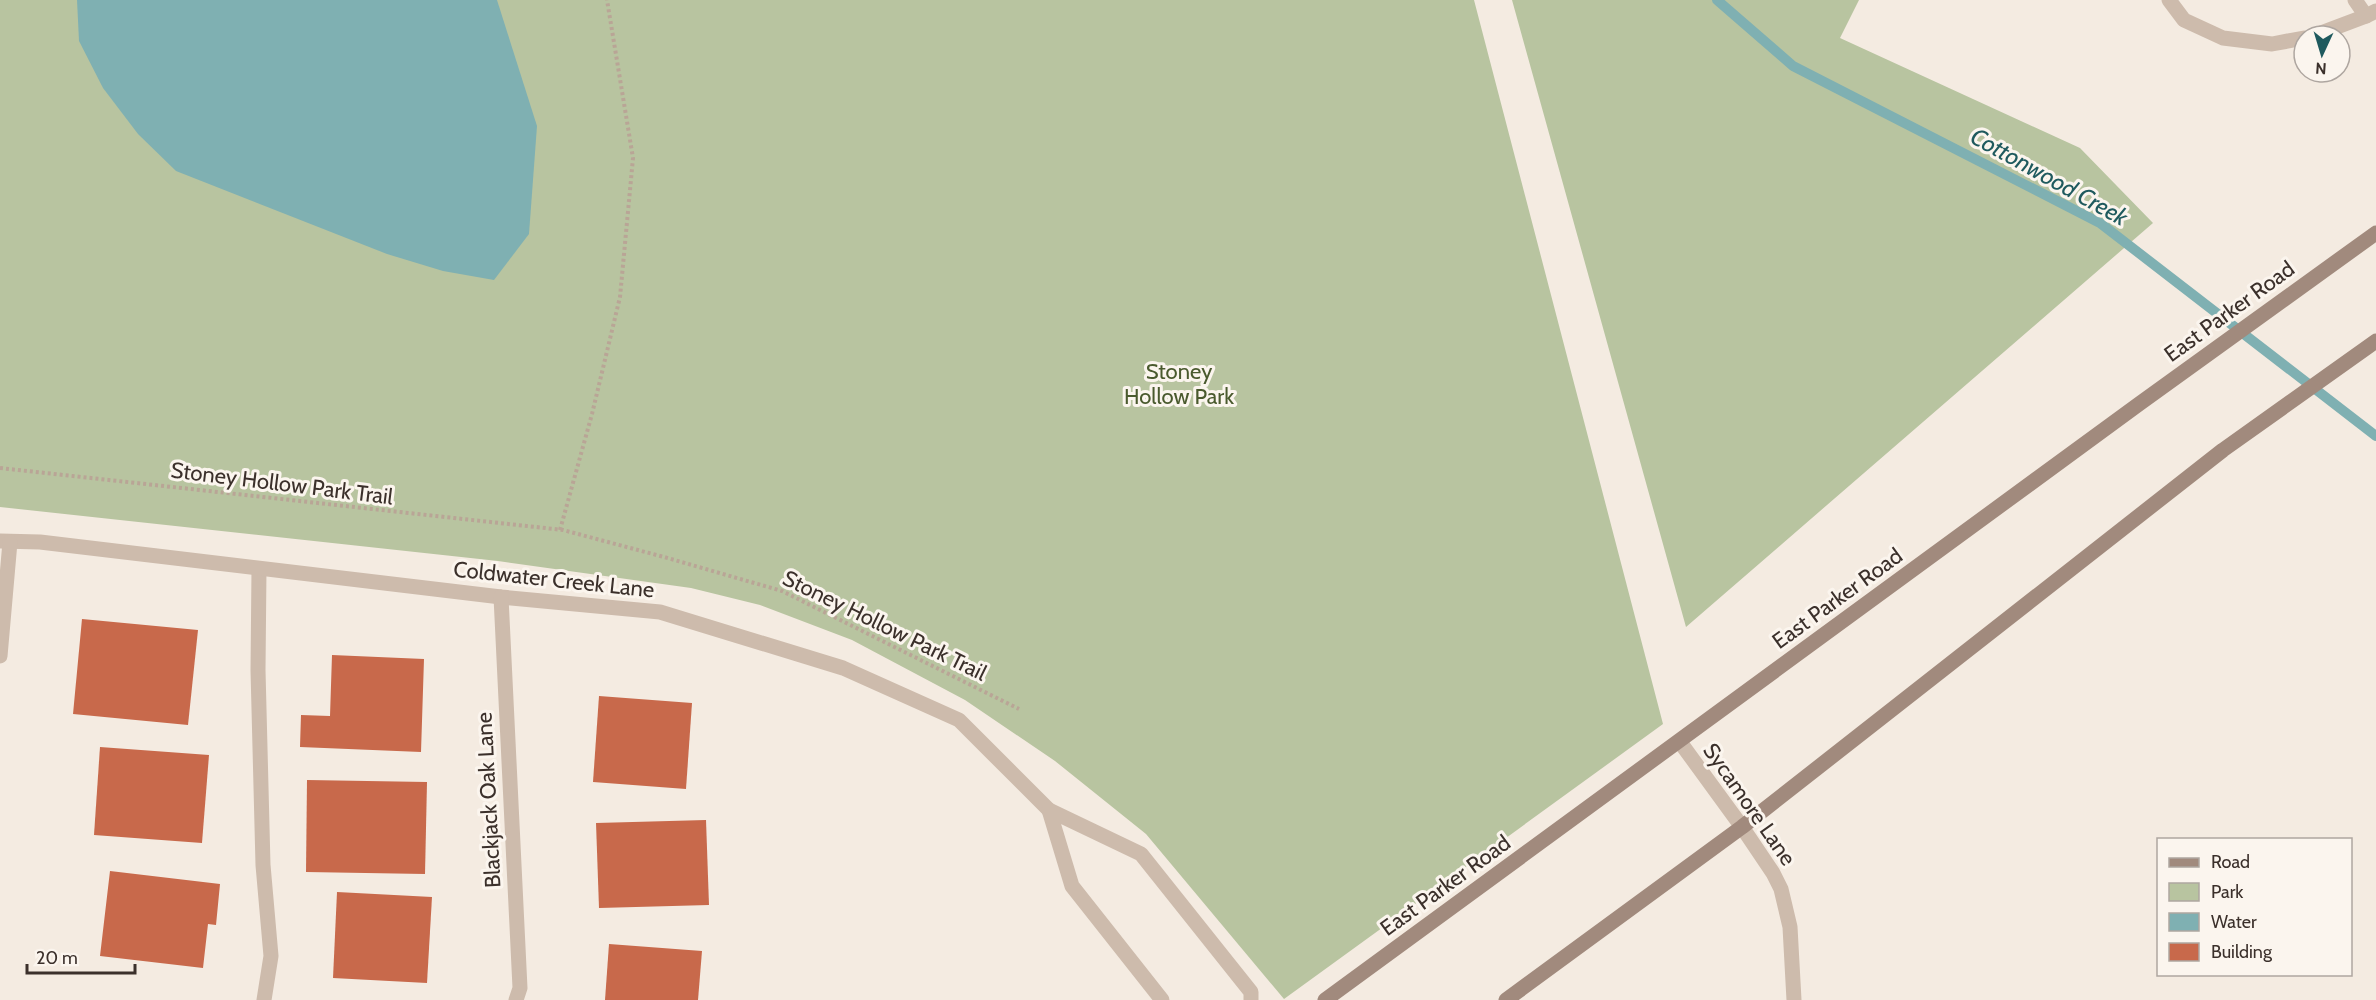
<svg xmlns="http://www.w3.org/2000/svg" width="2376" height="1000" font-family="Cabin,sans-serif">
  <style>
    .green { fill: #b8c4a0 }
    .water { fill: #7fb0b2 }
    .lines { fill: none; stroke-linecap: round; stroke-linejoin: round }
    .stream { stroke: #7fb0b2; stroke-width: 10 }
    .building { fill: #c8694b }
    .path { stroke: #b9a596; stroke-width: 4; stroke-dasharray: 3 3; stroke-linecap: butt }
    .lane { stroke: #cdbbac; stroke-width: 15 }
    .street { stroke: #cdbbac; stroke-width: 15 }
    .secondary { stroke: #a18a7d; stroke-width: 15 }
    .labels { text-anchor: middle; stroke-width: 6; stroke-linejoin: round; paint-order: stroke }
    .street-label { font-size: 22px; fill: #3b302b; stroke: #fbf5ee }
    .park-label { font-size: 22px; fill: #4a5a2e; stroke: #fbf5ee }
    .water-label { font-size: 24px; font-style: italic; fill: #1f5a5e; stroke: #fbf5ee }
  </style>
  <rect width="100%" height="100%" fill="#f4ebe1"/>
  <g class="green">
    <path d="M 0,0 L 1474,0 L 1663,724 L 1284,999 L 1146,834 L 1055,761 L 965,700 L 852,640 L 760,605 L 691,588 L 498,561 L 0,507 Z"/>
    <path d="M 1512,0 L 1859,0 L 1840,38 L 2080,148 L 2153,223 L 1686,627 Z"/>
  </g>
  <path class="water" d="M 77,0 L 497,0 L 537,126 L 529,234 L 494,280 L 443,271 L 387,254 L 176,171 L 138,134 L 103,88 L 79,41 Z"/>
  <g class="lines">
    <path class="stream" d="M 1717,0 L 1793,66 L 2100,223 L 2376,436"/>
  </g>
  <g class="building">
    <path d="M 82,619 L 198,630 L 188,725 L 73,714 Z"/>
    <path d="M 332,655 L 424,659 L 421,752 L 300,747 L 301,715 L 330,716 Z"/>
    <path d="M 599,696 L 692,703 L 686,789 L 593,782 Z"/>
    <path d="M 100,747 L 209,755 L 202,843 L 94,835 Z"/>
    <path d="M 307,780 L 427,782 L 425,874 L 306,872 Z"/>
    <path d="M 706,820 L 709,905 L 599,908 L 596,823 Z"/>
    <path d="M 110,871 L 220,884 L 216,925 L 208,924 L 203,968 L 100,956 Z"/>
    <path d="M 337,892 L 432,897 L 427,983 L 333,978 Z"/>
    <path d="M 609,944 L 702,951 L 698,1000 L 605,1000 Z"/>
  </g>
  <g class="lines">
    <g class="path">
      <path d="M 0,468 L 563,530 L 664,557 L 782,591 L 1019,709"/>
      <path d="M 560,530 L 592,414 L 620,297 L 633,158 L 607,0"/>
    </g>
    <g class="lane">
      <path d="M 2169,0 L 2184,20 L 2223,38 L 2272,44 L 2304,38"/>
      <path d="M 2355,0 L 2366,16"/>
      <path d="M 2313,36 L 2366,16 L 2376,11"/>
      <path d="M 259,569 L 258,670 L 263,865 L 271,956 L 264,1000"/>
    </g>
    <g class="street">
      <path d="M 0,541 L 40,542 L 501,597 L 660,612 L 843,668 L 959,720 L 1049,810"/>
      <path d="M 501,597 L 520,988 L 516,1000"/>
      <path d="M 0,656 L 10,542"/>
      <path d="M 1680,742 L 1742,827 L 1773,873 L 1781,889 L 1790,927 L 1794,1000"/>
      <path d="M 1162,1000 L 1072,886 L 1049,810 L 1141,854 L 1251,992 L 1251,1000"/>
    </g>
    <g class="secondary">
      <path d="M 1325,1000 L 2139,404 L 2376,233"/>
      <path d="M 1506,1000 L 1742,827 L 2223,450 L 2376,341"/>
    </g>
  </g>
  <g class="labels">
    <g class="street-label">
      <text transform="translate(2229 311) rotate(-36)" y="8">East Parker Road</text>
      <text transform="translate(282 483) rotate(7)" y="8">Stoney Hollow Park Trail</text>
      <text transform="translate(554 579) rotate(6)" y="8">Coldwater Creek Lane</text>
      <text transform="translate(1837 598) rotate(-36)" y="8">East Parker Road</text>
      <text transform="translate(885 625) rotate(26)" y="8">Stoney Hollow Park Trail</text>
      <text transform="translate(488 800) rotate(-93)" y="8">Blackjack Oak Lane</text>
      <text transform="translate(1750 804) rotate(55)" y="8">Sycamore Lane</text>
      <text transform="translate(1445 885) rotate(-36)" y="8">East Parker Road</text>
    </g>
    <g class="park-label">
      <text x="1179" y="379">Stoney<tspan x="1179" dy="25">Hollow Park</tspan></text>
    </g>
    <g class="water-label">
      <text transform="translate(2049 177) rotate(29)" y="8">Cottonwood Creek</text>
    </g>
  </g>
  <rect x="2157" y="838" width="195" height="138" fill="#fbf5ee" stroke="#aea6a0" stroke-width="1.5"/>
  <rect x="2169" y="858" width="30" height="9" fill="#a18a7d" stroke="#aea6a0" stroke-width="1.5"/>
  <text x="2211" y="868" font-size="18" fill="#3b302b">Road</text>
  <rect x="2169" y="883" width="30" height="18" fill="#b8c4a0" stroke="#aea6a0" stroke-width="1.5"/>
  <text x="2211" y="898" font-size="18" fill="#3b302b">Park</text>
  <rect x="2169" y="913" width="30" height="18" fill="#7fb0b2" stroke="#aea6a0" stroke-width="1.5"/>
  <text x="2211" y="928" font-size="18" fill="#3b302b">Water</text>
  <rect x="2169" y="943" width="30" height="18" fill="#c8694b" stroke="#aea6a0" stroke-width="1.5"/>
  <text x="2211" y="958" font-size="18" fill="#3b302b">Building</text>
  <g transform="translate(2322 54) rotate(184)"><circle r="28" fill="#fbf5ee" stroke="#aea6a0" stroke-width="1.5"/>
  <path d="M0-4.5L10 22L0 15L-10 22Z" fill="#1f5a5e"/>
  <text y="-9" font-size="16" font-weight="bold" text-anchor="middle" fill="#3b302b">N</text>
  </g>
  <path d="M27 964v9h108v-9" fill="none" stroke="#3b302b" stroke-width="3"/>
  <text x="36" y="964" font-size="18" fill="#3b302b" stroke="#fbf5ee" stroke-width="4.5" paint-order="stroke">20 m</text>
</svg>
